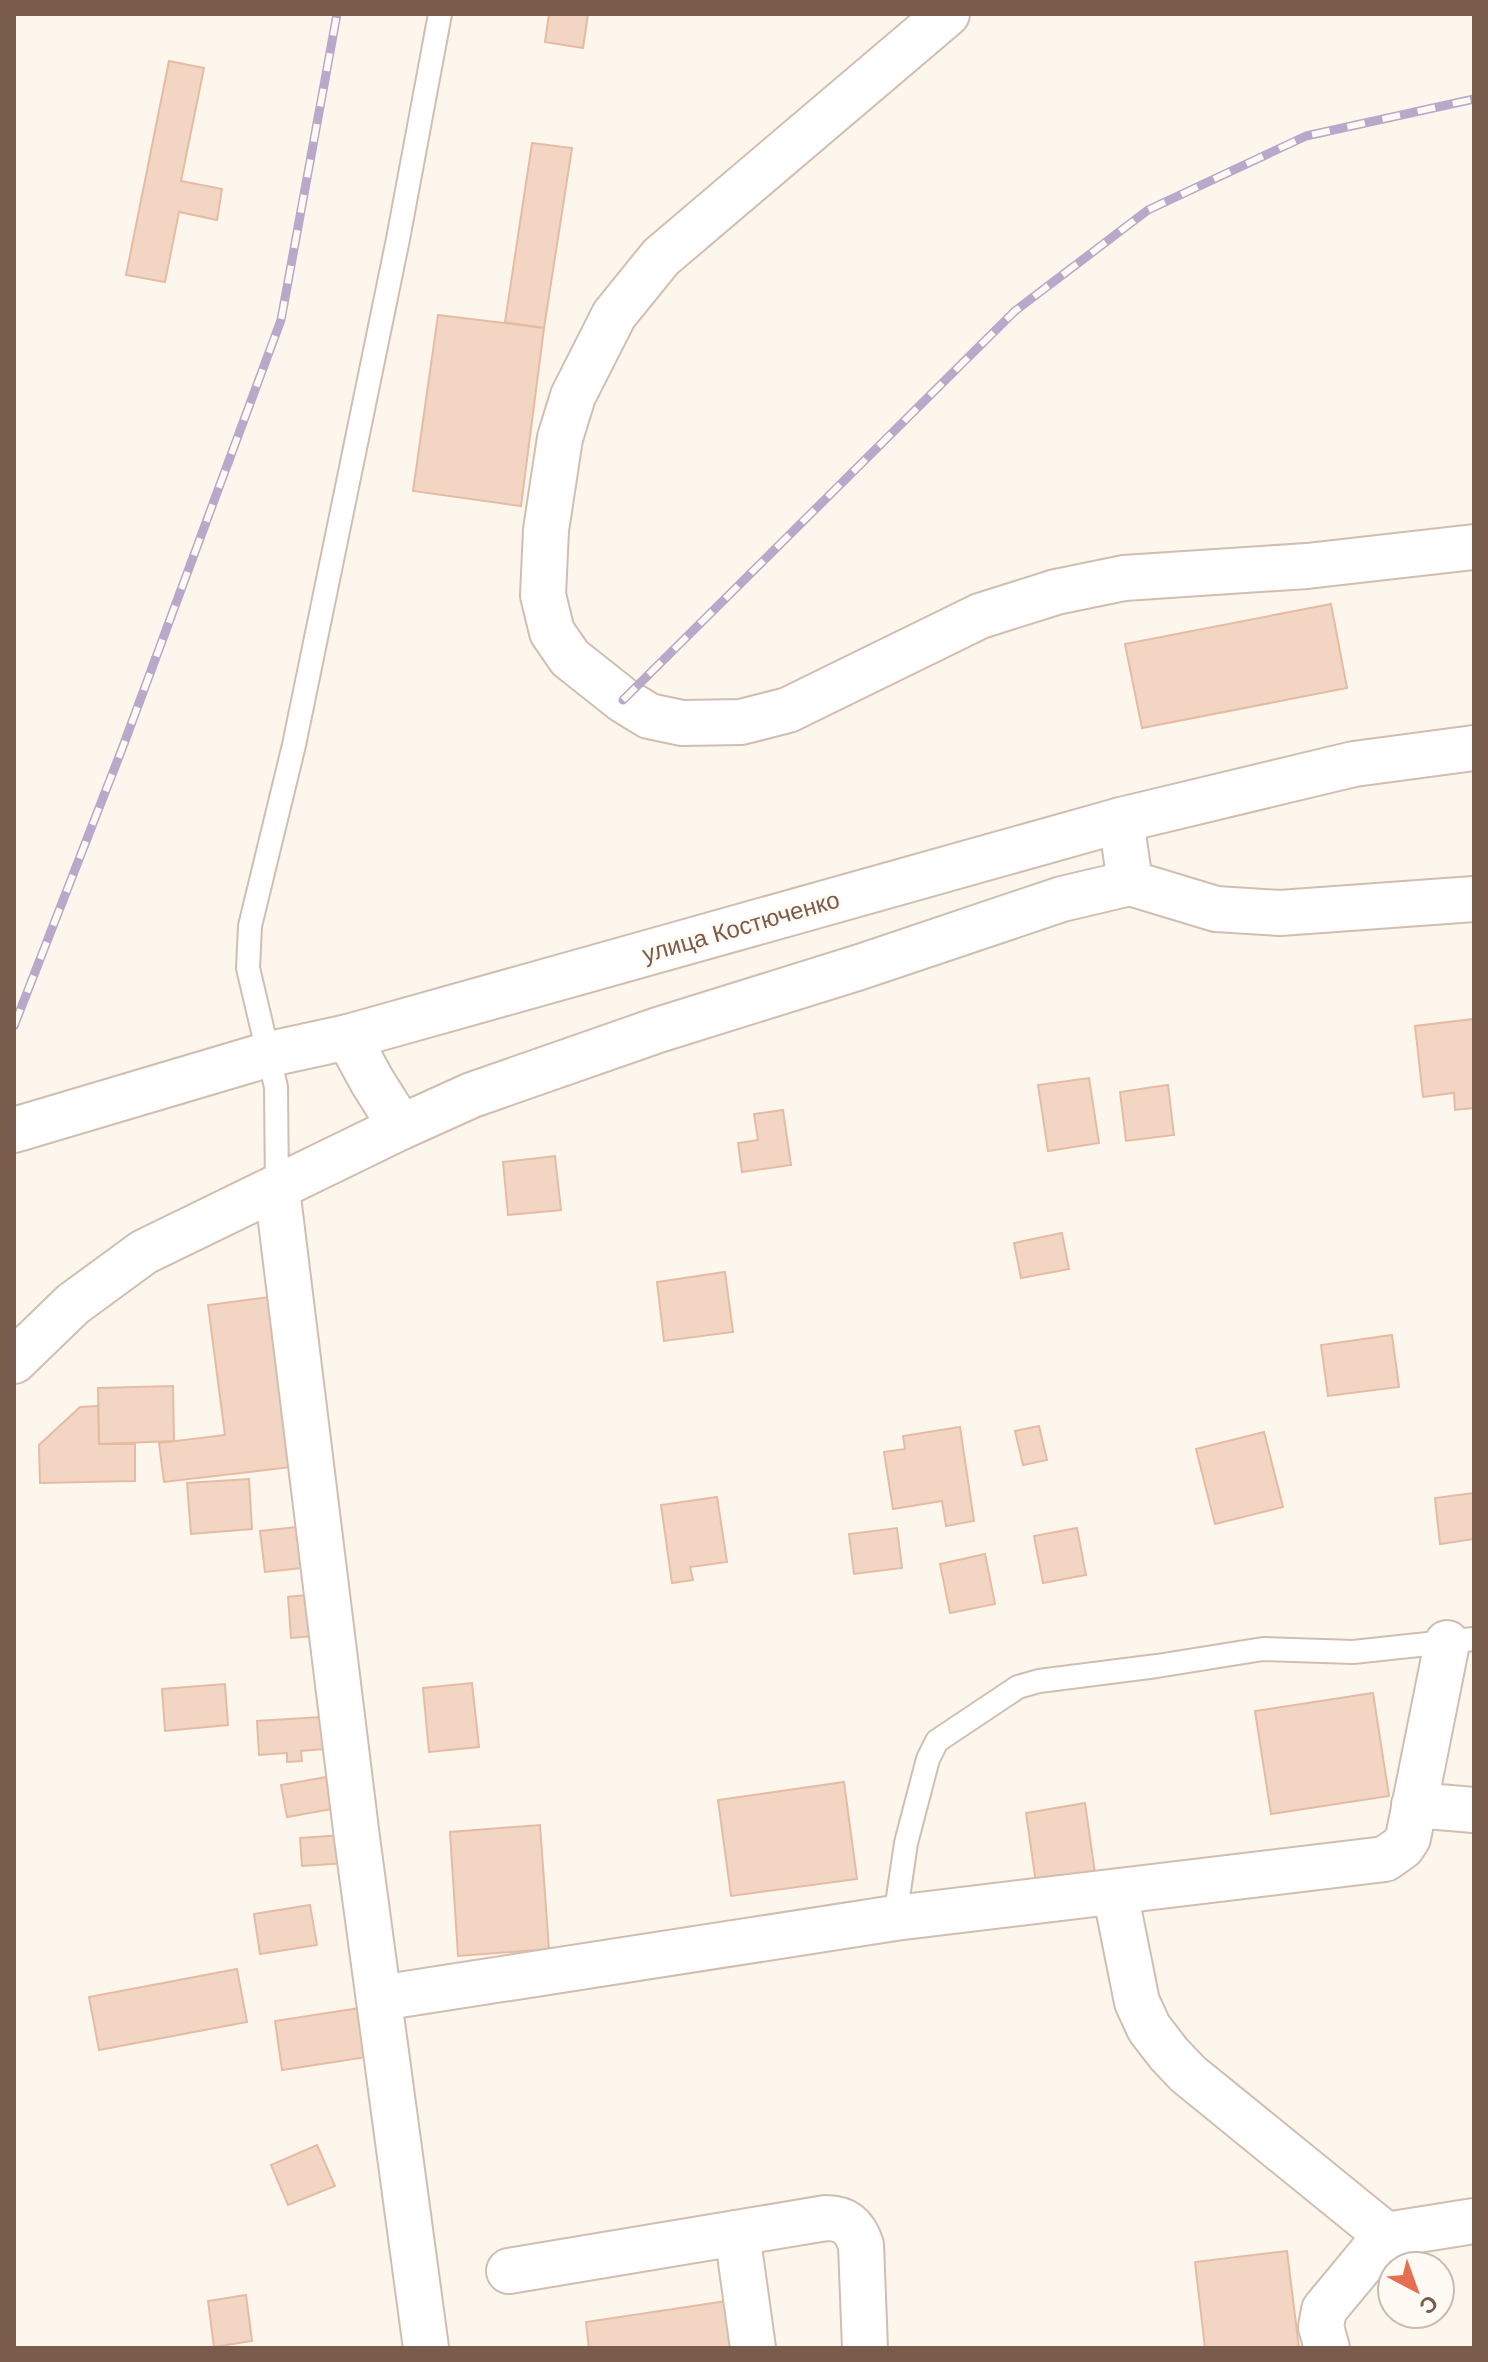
<svg xmlns="http://www.w3.org/2000/svg" width="1488" height="2362" font-family="Helvetica,sans-serif">
  <style>
    .building { fill: #f3d5c3; stroke: #e6bba3; stroke-width: 2 }
    .lines { fill: none; stroke-linecap: round; stroke-linejoin: round }
    .service-casing { stroke: #d1beb0; stroke-width: 26 }
    .minor-casing { stroke: #d1beb0; stroke-width: 48 }
    .tertiary-casing { stroke: #d1beb0; stroke-width: 48 }
    .service { stroke: #fff; stroke-width: 22 }
    .minor { stroke: #fff; stroke-width: 44 }
    .tertiary { stroke: #fff; stroke-width: 44 }
    .rail-casing { stroke: #b9a8c9; stroke-width: 9 }
    .rail { stroke: #fffaf3; stroke-width: 6; stroke-dasharray: 18; stroke-linecap: butt }
    .labels { text-anchor: middle; stroke-width: 6; stroke-linejoin: round; paint-order: stroke }
    .street-label { font-size: 24px; fill: #7a5c4d; stroke: #fffaf3 }
  </style>
  <rect width="100%" height="100%" fill="#fdf6ec"/>
  <g class="building">
    <path d="M 549,14 L 588,14 L 583,48 L 545,42 Z"/>
    <path d="M 169,61 L 204,68 L 181,181 L 222,189 L 217,220 L 179,212 L 165,282 L 126,275 Z"/>
    <path d="M 532,143 L 572,148 L 544,328 L 505,322 Z"/>
    <path d="M 438,315 L 544,328 L 521,506 L 413,491 Z"/>
    <path d="M 1331,604 L 1347,688 L 1142,728 L 1125,644 Z"/>
    <path d="M 1474,1019 L 1474,1108 L 1455,1110 L 1454,1093 L 1423,1097 L 1415,1026 Z"/>
    <path d="M 1089,1078 L 1099,1143 L 1048,1151 L 1038,1085 Z"/>
    <path d="M 1168,1085 L 1174,1135 L 1126,1141 L 1120,1092 Z"/>
    <path d="M 783,1110 L 791,1165 L 742,1172 L 738,1143 L 758,1140 L 754,1114 Z"/>
    <path d="M 555,1156 L 561,1210 L 508,1215 L 503,1162 Z"/>
    <path d="M 1062,1233 L 1069,1269 L 1021,1278 L 1014,1243 Z"/>
    <path d="M 725,1272 L 733,1332 L 664,1341 L 657,1282 Z"/>
    <path d="M 269,1297 L 291,1467 L 164,1482 L 159,1443 L 225,1435 L 208,1305 Z"/>
    <path d="M 1392,1335 L 1399,1387 L 1328,1396 L 1321,1345 Z"/>
    <path d="M 173,1386 L 174,1441 L 99,1444 L 98,1388 Z"/>
    <path d="M 98,1406 L 99,1444 L 135,1444 L 135,1481 L 40,1483 L 39,1445 L 80,1407 Z"/>
    <path d="M 1039,1426 L 1047,1460 L 1023,1465 L 1015,1431 Z"/>
    <path d="M 960,1427 L 974,1521 L 946,1526 L 942,1501 L 893,1509 L 884,1452 L 905,1449 L 903,1436 Z"/>
    <path d="M 1264,1432 L 1283,1507 L 1215,1524 L 1196,1449 Z"/>
    <path d="M 249,1479 L 252,1529 L 191,1534 L 187,1483 Z"/>
    <path d="M 1474,1493 L 1474,1539 L 1440,1544 L 1435,1498 Z"/>
    <path d="M 717,1497 L 727,1562 L 690,1567 L 693,1580 L 672,1583 L 661,1505 Z"/>
    <path d="M 306,1526 L 311,1567 L 265,1572 L 260,1531 Z"/>
    <path d="M 897,1528 L 902,1568 L 854,1574 L 849,1534 Z"/>
    <path d="M 1077,1528 L 1086,1575 L 1043,1583 L 1034,1536 Z"/>
    <path d="M 985,1554 L 995,1604 L 950,1613 L 940,1564 Z"/>
    <path d="M 324,1593 L 328,1635 L 291,1638 L 288,1597 Z"/>
    <path d="M 472,1683 L 479,1747 L 429,1752 L 423,1688 Z"/>
    <path d="M 225,1684 L 228,1725 L 165,1731 L 162,1689 Z"/>
    <path d="M 1373,1693 L 1389,1796 L 1271,1814 L 1255,1711 Z"/>
    <path d="M 320,1717 L 323,1749 L 301,1751 L 302,1761 L 287,1762 L 287,1753 L 259,1755 L 257,1721 Z"/>
    <path d="M 326,1777 L 332,1809 L 287,1817 L 281,1785 Z"/>
    <path d="M 844,1782 L 857,1879 L 731,1896 L 718,1800 Z"/>
    <path d="M 1085,1803 L 1096,1880 L 1037,1890 L 1026,1813 Z"/>
    <path d="M 540,1825 L 549,1949 L 458,1956 L 450,1832 Z"/>
    <path d="M 344,1835 L 346,1863 L 302,1866 L 300,1838 Z"/>
    <path d="M 310,1905 L 317,1945 L 260,1954 L 254,1914 Z"/>
    <path d="M 237,1969 L 247,2022 L 99,2050 L 89,1997 Z"/>
    <path d="M 360,2008 L 367,2057 L 282,2070 L 275,2021 Z"/>
    <path d="M 317,2145 L 335,2186 L 288,2205 L 271,2165 Z"/>
    <path d="M 1287,2251 L 1299,2348 L 1205,2348 L 1195,2262 Z"/>
    <path d="M 246,2295 L 252,2341 L 214,2347 L 208,2301 Z"/>
    <path d="M 727,2301 L 733,2348 L 589,2348 L 586,2322 Z"/>
  </g>
  <g class="lines">
    <defs>
      <g id="service">
        <path d="M 277,1189 L 276,1087 L 248,968 L 250,926 L 294,745 L 398,239 L 440,14"/>
        <path d="M 895,1918 L 906,1843 L 928,1759 L 937,1741 L 1018,1687 L 1039,1681 L 1157,1666 L 1263,1649 L 1353,1652 L 1474,1639"/>
      </g>
      <g id="minor">
        <path d="M 947,14 L 661,257 L 614,315 L 573,396 L 560,438 L 546,530 L 543,595 L 552,632 L 570,658 L 623,700 L 649,716 L 682,723 L 741,722 L 788,710 L 980,616 L 1056,592 L 1124,578 L 1307,566 L 1474,547"/>
        <path d="M 1121,820 L 1130,883"/>
        <path d="M 348,1037 L 372,1081 L 401,1127"/>
        <path d="M 277,1189 L 357,1838 L 426,2348"/>
        <path d="M 14,1361 L 73,1304 L 144,1252 L 401,1127 L 472,1095 L 658,1030 L 860,967 L 1062,899 L 1130,883 L 1216,909 L 1280,913 L 1474,899"/>
        <path d="M 1414,1805 L 1474,1810"/>
        <path d="M 1115,1892 L 1137,2002 L 1149,2028 L 1169,2054 L 1188,2074 L 1386,2235"/>
        <path d="M 380,1998 L 895,1918 L 1385,1859 L 1402,1847 L 1408,1838 L 1447,1643"/>
        <path d="M 737,2233 L 753,2348"/>
        <path d="M 509,2271 L 826,2218 C 846,2218 855,2227 861,2245 L 865,2348"/>
        <path d="M 1327,2348 L 1321,2327 L 1324,2310 L 1386,2235 L 1474,2221"/>
      </g>
      <path id="tertiary" d="M 14,1130 L 270,1054 L 348,1037 L 1121,820 L 1354,764 L 1474,748"/>
    </defs>
    <use href="#service" class="service-casing"/>
    <use href="#minor" class="minor-casing"/>
    <use href="#tertiary" class="tertiary-casing"/>
    <use href="#service" class="service"/>
    <use href="#minor" class="minor"/>
    <use href="#tertiary" class="tertiary"/>
    <defs>
      <g id="rail">
        <path d="M 623,700 L 1015,311 L 1148,210 L 1306,136 L 1474,99"/>
        <path d="M 14,1026 L 122,749 L 281,320 L 337,14"/>
      </g>
    </defs>
    <use href="#rail" class="rail-casing"/>
    <use href="#rail" class="rail"/>
  </g>
  <g class="labels">
    <g class="street-label">
      <text transform="translate(741 927) rotate(-16)" y="8">улица Костюченко</text>
    </g>
  </g>
  <rect width="1488" height="2362" fill="none" stroke="#7a5c4d" stroke-width="32"/>
  <g transform="translate(1416 2290) rotate(139)"><circle r="38" fill="#fffaf3" stroke="#cabbb1" stroke-width="2"/>
  <path d="M0-6L14 30L0 20L-14 30Z" fill="#e76f51"/>
  <text y="-12" font-size="22" font-weight="bold" text-anchor="middle" fill="#7a5c4d">С</text>
  </g>
</svg>
